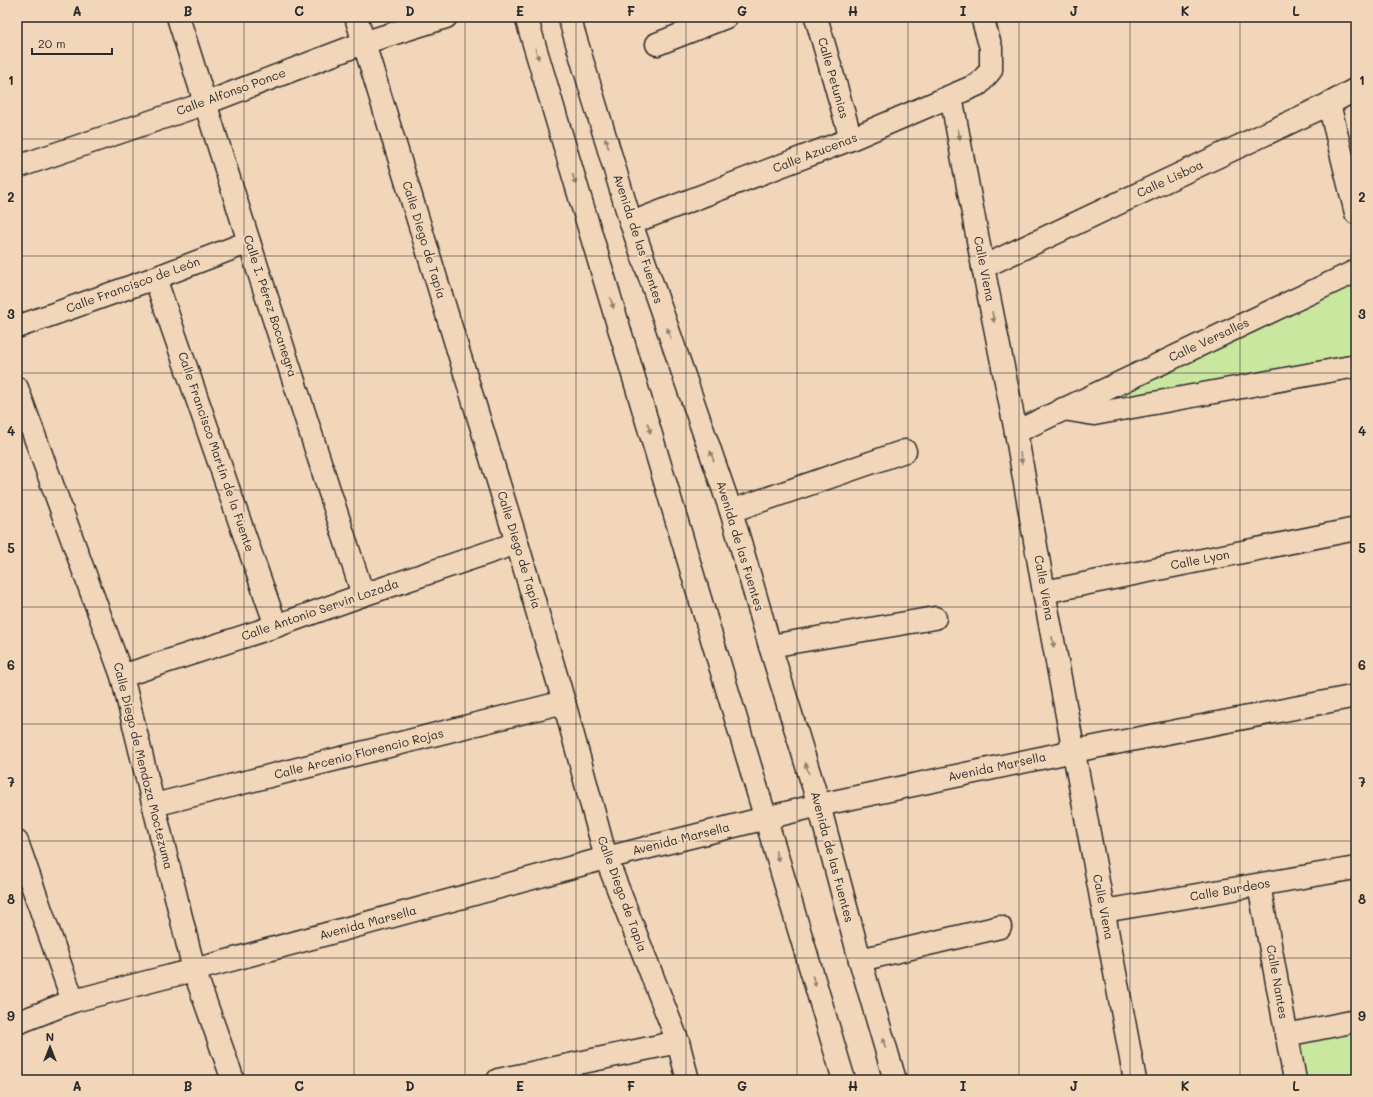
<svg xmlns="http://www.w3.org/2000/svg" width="1373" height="1097" font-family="Mali,sans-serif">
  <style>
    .green { fill: #c9e79f; stroke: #7a8965 }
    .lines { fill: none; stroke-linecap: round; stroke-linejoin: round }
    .minor-casing { stroke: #2b2b2b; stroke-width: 25 }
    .tertiary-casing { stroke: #2b2b2b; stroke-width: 25 }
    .secondary-casing { stroke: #2b2b2b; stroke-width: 25 }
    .minor { stroke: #f2d6b9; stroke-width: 22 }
    .tertiary { stroke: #f2d6b9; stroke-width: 22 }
    .secondary { stroke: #f2d6b9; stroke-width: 22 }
    .oneway { fill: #8e8072 }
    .grid { fill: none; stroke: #2b2b2b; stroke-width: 1; stroke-opacity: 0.55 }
    .labels { text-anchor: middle; stroke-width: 4; stroke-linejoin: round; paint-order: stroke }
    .street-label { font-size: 12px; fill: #2b2b2b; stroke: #f2d6b9 }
    .neatline { fill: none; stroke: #2b2b2b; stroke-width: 1.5 }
    .grid-label { font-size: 13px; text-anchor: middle; font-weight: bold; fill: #2b2b2b }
  </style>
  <rect width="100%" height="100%" fill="#f2d6b9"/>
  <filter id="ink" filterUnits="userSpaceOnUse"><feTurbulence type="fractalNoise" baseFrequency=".025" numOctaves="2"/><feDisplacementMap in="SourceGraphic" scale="8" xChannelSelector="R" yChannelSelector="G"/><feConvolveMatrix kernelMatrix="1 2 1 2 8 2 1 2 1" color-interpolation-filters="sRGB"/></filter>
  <g filter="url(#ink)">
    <g class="green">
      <path d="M 1356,279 L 1356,354 L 1095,403 Z"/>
      <path d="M 1356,1021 L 1356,1080 L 1295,1080 L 1286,1035 Z"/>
    </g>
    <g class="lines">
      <defs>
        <g id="minor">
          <path d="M 178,17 L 249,242 L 363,595"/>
          <path d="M 356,17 L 517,543 L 564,702 L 606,858 L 678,1042 L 688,1080"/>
          <path d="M 816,17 L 851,139"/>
          <path d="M 657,44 L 726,17"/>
          <path d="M 951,96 L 983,267 L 1016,432 L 1044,592 L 1135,1080"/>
          <path d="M 1329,104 L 1356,213"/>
          <path d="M 17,167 L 206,103 L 363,43 L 446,17"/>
          <path d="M 631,223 L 851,139 L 979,84 L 991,70 L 991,48 L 982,17"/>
          <path d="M 983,267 L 1329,104 L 1356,89"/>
          <path d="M 155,278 L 276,626"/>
          <path d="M 17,327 L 155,278 L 249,242"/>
          <path d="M 17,388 L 122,676 L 194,970 L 233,1080"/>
          <path d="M 1063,409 L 1094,414 L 1356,366"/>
          <path d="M 1016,432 L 1356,271"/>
          <path d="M 731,511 L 905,451"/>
          <path d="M 1044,592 L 1356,529"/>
          <path d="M 770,646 L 935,618"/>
          <path d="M 122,676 L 276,626 L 363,595 L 517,543"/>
          <path d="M 154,805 L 564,702"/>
          <path d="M 17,842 L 73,1001"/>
          <path d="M 1259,885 L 1295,1080"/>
          <path d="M 1104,911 L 1356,868"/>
          <path d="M 860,960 L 1000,927"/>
          <path d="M 17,1023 L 73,1001 L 194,970 L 606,858 L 766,818"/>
          <path d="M 1286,1035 L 1356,1021"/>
          <path d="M 498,1080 L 678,1042"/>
        </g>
        <path id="tertiary" d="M 766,818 L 819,805 L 1074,751 L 1356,696"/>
        <g id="secondary">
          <path d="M 526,17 L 844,1080"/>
          <path d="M 569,17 L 631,223 L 731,511 L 770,646 L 819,805 L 860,960 L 895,1080"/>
        </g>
      </defs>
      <use href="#minor" class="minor-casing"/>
      <use href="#tertiary" class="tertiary-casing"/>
      <use href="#secondary" class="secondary-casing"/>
      <use href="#minor" class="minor"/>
      <use href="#tertiary" class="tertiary"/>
      <use href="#secondary" class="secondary"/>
    </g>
    <defs><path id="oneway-solid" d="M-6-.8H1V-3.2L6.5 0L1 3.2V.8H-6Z"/></defs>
    <g class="oneway">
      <use href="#oneway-solid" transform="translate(537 54) rotate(73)"/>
      <use href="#oneway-solid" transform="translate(959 134) rotate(79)"/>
      <use href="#oneway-solid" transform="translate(607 143) rotate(-107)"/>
      <use href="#oneway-solid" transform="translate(574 179) rotate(73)"/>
      <use href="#oneway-solid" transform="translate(612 303) rotate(73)"/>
      <use href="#oneway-solid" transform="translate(993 317) rotate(79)"/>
      <use href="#oneway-solid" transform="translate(669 333) rotate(-109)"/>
      <use href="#oneway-solid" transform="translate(649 428) rotate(73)"/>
      <use href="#oneway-solid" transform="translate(712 456) rotate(-109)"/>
      <use href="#oneway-solid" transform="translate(1021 458) rotate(80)"/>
      <use href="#oneway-solid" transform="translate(1053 642) rotate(80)"/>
      <use href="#oneway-solid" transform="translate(807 768) rotate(-107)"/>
      <use href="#oneway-solid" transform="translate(777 856) rotate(74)"/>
      <use href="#oneway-solid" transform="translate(814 981) rotate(74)"/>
      <use href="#oneway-solid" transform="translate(884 1043) rotate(-106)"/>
    </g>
  </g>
  <path class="grid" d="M 133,17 L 133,1080M 244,17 L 244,1080M 354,17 L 354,1080M 465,17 L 465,1080M 576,17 L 576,1080M 686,17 L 686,1080M 797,17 L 797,1080M 908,17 L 908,1080M 1019,17 L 1019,1080M 1130,17 L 1130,1080M 1240,17 L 1240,1080M 17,139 L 1356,139M 17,256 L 1356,256M 17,373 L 1356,373M 17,490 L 1356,490M 17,607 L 1356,607M 17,724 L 1356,724M 17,841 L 1356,841M 17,958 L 1356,958"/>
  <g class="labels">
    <g class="street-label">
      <text transform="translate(833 78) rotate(74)" y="4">Calle Petunias</text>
      <text transform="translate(231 92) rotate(-20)" y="4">Calle Alfonso Ponce</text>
      <text transform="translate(815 153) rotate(-21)" y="4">Calle Azucenas</text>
      <text transform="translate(1170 179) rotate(-25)" y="4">Calle Lisboa</text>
      <text transform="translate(638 239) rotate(72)" y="4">Avenida de las Fuentes</text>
      <text transform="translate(424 240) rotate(73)" y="4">Calle Diego de Tapía</text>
      <text transform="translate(984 269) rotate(79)" y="4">Calle Viena</text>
      <text transform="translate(133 285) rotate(-20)" y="4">Calle Francisco de León</text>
      <text transform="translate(270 306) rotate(72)" y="4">Calle I. Pérez Bocanegra</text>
      <text transform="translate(1209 340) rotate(-25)" y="4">Calle Versalles</text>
      <text transform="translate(216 452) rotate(71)" y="4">Calle Francisco Martín de la Fuente</text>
      <text transform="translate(740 546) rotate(73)" y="4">Avenida de las Fuentes</text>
      <text transform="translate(519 550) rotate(73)" y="4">Calle Diego de Tapía</text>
      <text transform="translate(1200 560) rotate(-11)" y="4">Calle Lyon</text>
      <text transform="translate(1044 588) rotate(80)" y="4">Calle Viena</text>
      <text transform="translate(320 610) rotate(-19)" y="4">Calle Antonio Servin Lozada</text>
      <text transform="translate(359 754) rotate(-14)" y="4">Calle Arcenio Florencio Rojas</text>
      <text transform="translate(143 766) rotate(76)" y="4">Calle Diego de Mendoza Moctezuma</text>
      <text transform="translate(997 767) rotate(-12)" y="4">Avenida Marsella</text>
      <text transform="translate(681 839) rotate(-14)" y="4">Avenida Marsella</text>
      <text transform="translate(832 857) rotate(75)" y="4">Avenida de las Fuentes</text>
      <text transform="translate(1230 890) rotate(-10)" y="4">Calle Burdeos</text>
      <text transform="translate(622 894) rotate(70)" y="4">Calle Diego de Tapía</text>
      <text transform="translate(1103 907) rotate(79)" y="4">Calle Viena</text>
      <text transform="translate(368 923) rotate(-15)" y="4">Avenida Marsella</text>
      <text transform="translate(1277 982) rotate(80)" y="4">Calle Nantes</text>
    </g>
  </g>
  <rect width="1373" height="1097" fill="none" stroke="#f2d6b9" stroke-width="44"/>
  <g transform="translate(50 1047)" stroke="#f2d6b9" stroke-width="3" paint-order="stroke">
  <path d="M0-3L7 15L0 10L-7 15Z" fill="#2b2b2b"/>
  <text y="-6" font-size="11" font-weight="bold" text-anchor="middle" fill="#2b2b2b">N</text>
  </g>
  <path d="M32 48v6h80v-6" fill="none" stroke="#2b2b2b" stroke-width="2"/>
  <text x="38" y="48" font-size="12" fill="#2b2b2b" stroke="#f2d6b9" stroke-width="3" paint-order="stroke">20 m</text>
  <rect x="22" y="22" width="1329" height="1053" class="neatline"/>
  <g class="grid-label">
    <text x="77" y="16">A</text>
    <text x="188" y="16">B</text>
    <text x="299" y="16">C</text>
    <text x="410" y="16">D</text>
    <text x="520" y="16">E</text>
    <text x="631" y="16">F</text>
    <text x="742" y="16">G</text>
    <text x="853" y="16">H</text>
    <text x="963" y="16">I</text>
    <text x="1074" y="16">J</text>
    <text x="1185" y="16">K</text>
    <text x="1296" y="16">L</text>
    <text x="11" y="85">1</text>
    <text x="1362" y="85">1</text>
    <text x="11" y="202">2</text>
    <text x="1362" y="202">2</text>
    <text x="11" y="319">3</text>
    <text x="1362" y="319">3</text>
    <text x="11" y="436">4</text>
    <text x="1362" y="436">4</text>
    <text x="11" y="553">5</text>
    <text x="1362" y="553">5</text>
    <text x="11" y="670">6</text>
    <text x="1362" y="670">6</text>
    <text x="11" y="787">7</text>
    <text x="1362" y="787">7</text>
    <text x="11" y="904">8</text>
    <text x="1362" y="904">8</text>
    <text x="11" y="1021">9</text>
    <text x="1362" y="1021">9</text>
    <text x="77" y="1091">A</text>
    <text x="188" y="1091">B</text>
    <text x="299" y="1091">C</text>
    <text x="410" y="1091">D</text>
    <text x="520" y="1091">E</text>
    <text x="631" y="1091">F</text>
    <text x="742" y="1091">G</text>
    <text x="853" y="1091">H</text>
    <text x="963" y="1091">I</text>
    <text x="1074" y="1091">J</text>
    <text x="1185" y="1091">K</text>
    <text x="1296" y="1091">L</text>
  </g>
</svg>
